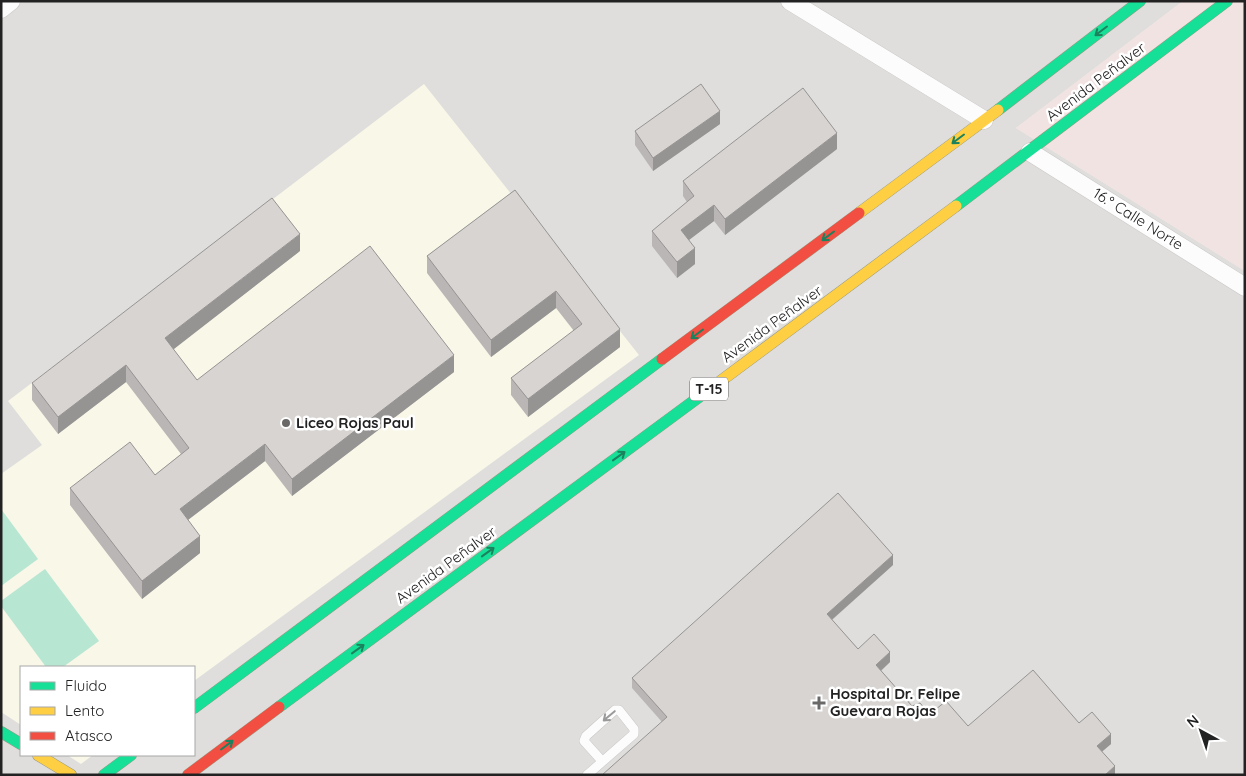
<svg xmlns="http://www.w3.org/2000/svg" width="1246" height="776" font-family="Quicksand,sans-serif">
  <style>
    .residential { fill: #dfdedc; fill-rule: evenodd }
    .commercial { fill: #f1e3e1 }
    .education { fill: #f8f7e8 }
    .pitch { fill: #b7e6d2 }
    .lines { fill: none; stroke-linecap: round; stroke-linejoin: round }
    .lane-casing { stroke: #c9c8c7; stroke-width: 10 }
    .street-casing { stroke: #c9c8c7; stroke-width: 19 }
    .fast-casing { stroke: #999a82; stroke-width: 12 }
    .slow-casing { stroke: #999a82; stroke-width: 12 }
    .jam-casing { stroke: #999a82; stroke-width: 12 }
    .lane { stroke: #fdfcfc; stroke-width: 9 }
    .street { stroke: #fdfcfc; stroke-width: 18 }
    .fast { stroke: #16e098; stroke-width: 11 }
    .slow { stroke: #ffcf43; stroke-width: 11 }
    .jam { stroke: #f24e42; stroke-width: 11 }
    .wall { fill: #b9b6b5 }
    .shaded-wall { fill: #969493 }
    .building { fill: #d7d4d2; stroke: #969493 }
    .oneway { stroke: #1c815d }
    .oneway2 { stroke: #9a9a9a }
    .poi-dot { fill: #6a6968; stroke: #fff; stroke-width: 2 }
    .labels { text-anchor: middle; stroke-width: 5; stroke-linejoin: round; paint-order: stroke }
    .shield { fill: #fff; stroke: #646464; stroke-width: 1 }
    .shield-label { font-size: 14px; font-weight: bold; fill: #222 }
    .street-label { font-size: 15px; fill: #222; stroke: #fff }
    .poi-label { font-size: 15px; font-weight: bold; fill: #222; stroke: #fff; text-anchor: start }
  </style>
  <rect width="100%" height="100%" fill="#f0eeeb"/>
  <path class="residential" d="M 1,1 L 1183,1 L 1016,128 L 1245,271 L 1245,775 L 1,775 ZM 21,667 L 194,667 L 194,755 L 21,755 Z"/>
  <path class="commercial" d="M 1183,1 L 1245,1 L 1245,271 L 1016,128 Z"/>
  <g class="education">
    <path d="M 424,84 L 639,355 L 194,681 L 194,667 L 21,667 L 21,725 L 1,712 L 1,474 L 42,445 L 8,401 Z"/>
    <path d="M 67,755 L 93,755 L 81,764 Z"/>
  </g>
  <g class="pitch">
    <path d="M 1,509 L 38,559 L 1,586 Z"/>
    <path d="M 45,569 L 99,641 L 63,667 L 46,667 L 1,606 L 1,601 Z"/>
  </g>
  <g class="lines">
    <defs>
      <path id="lane" d="M 587,775 L 634,734 L 634,729 L 619,710 L 615,710 L 586,736 L 584,741 L 602,761"/>
      <g id="street">
        <path d="M 790,1 L 984,120"/>
        <path d="M 1,9 L 11,1"/>
        <path d="M 1030,152 L 1245,287"/>
      </g>
      <g id="fast">
        <path d="M 998,110 L 1140,1"/>
        <path d="M 956,206 L 1227,1"/>
        <path d="M 279,707 L 718,383"/>
        <path d="M 194,708 L 662,359"/>
        <path d="M 1,732 L 21,744"/>
        <path d="M 104,775 L 131,755"/>
      </g>
      <g id="slow">
        <path d="M 859,213 L 998,110"/>
        <path d="M 718,383 L 956,206"/>
        <path d="M 38,755 L 71,775"/>
      </g>
      <g id="jam">
        <path d="M 662,359 L 859,213"/>
        <path d="M 188,775 L 279,707"/>
      </g>
    </defs>
    <use href="#lane" class="lane-casing"/>
    <use href="#street" class="street-casing"/>
    <use href="#fast" class="fast-casing"/>
    <use href="#slow" class="slow-casing"/>
    <use href="#jam" class="jam-casing"/>
    <use href="#lane" class="lane"/>
    <use href="#street" class="street"/>
    <use href="#fast" class="fast"/>
    <use href="#slow" class="slow"/>
    <use href="#jam" class="jam"/>
  </g>
  <g class="wall">
    <path d="M 720,124 L 653,171 L 635,145 L 635,131 Z"/>
    <path d="M 837,149 L 725,235 L 714,221 L 689,240 L 695,264 L 677,278 L 652,246 L 652,231 L 687,202 L 683,196 L 683,181 Z"/>
    <path d="M 515,190 L 620,347 L 528,417 L 511,395 L 511,378 L 574,331 L 556,308 L 491,357 L 427,273 L 427,256 Z"/>
    <path d="M 300,251 L 173,349 L 197,380 L 454,372 L 292,496 L 265,461 L 188,520 L 200,553 L 142,599 L 70,505 L 70,488 L 155,475 L 181,454 L 126,382 L 58,434 L 32,400 L 32,383 Z"/>
    <path d="M 893,565 L 832,620 L 858,649 L 890,662 L 881,671 L 912,706 L 930,714 L 968,726 L 1079,723 L 1111,744 L 1102,751 L 1115,775 L 662,722 L 632,688 L 632,678 Z"/>
  </g>
  <g class="shaded-wall">
    <path d="M 720,111 L 720,124 L 653,171 L 653,158 Z"/>
    <path d="M 837,133 L 837,149 L 725,235 L 725,219 Z"/>
    <path d="M 714,205 L 714,221 L 681,246 L 681,230 Z"/>
    <path d="M 300,234 L 300,251 L 165,356 L 165,338 Z"/>
    <path d="M 695,248 L 695,264 L 677,278 L 677,262 Z"/>
    <path d="M 556,291 L 556,308 L 491,357 L 491,340 Z"/>
    <path d="M 620,329 L 620,347 L 528,417 L 528,399 Z"/>
    <path d="M 454,355 L 454,372 L 292,496 L 292,479 Z"/>
    <path d="M 126,365 L 126,382 L 58,434 L 58,417 Z"/>
    <path d="M 265,444 L 265,461 L 180,526 L 180,509 Z"/>
    <path d="M 200,536 L 200,553 L 142,599 L 142,581 Z"/>
    <path d="M 893,555 L 893,565 L 827,624 L 827,614 Z"/>
    <path d="M 890,652 L 890,662 L 876,675 L 876,665 Z"/>
    <path d="M 1111,734 L 1111,744 L 1097,756 L 1097,746 Z"/>
    <path d="M 1115,766 L 1115,775 L 1105,775 Z"/>
  </g>
  <g class="building">
    <path d="M 701,84 L 720,111 L 653,158 L 635,131 Z"/>
    <path d="M 803,88 L 837,133 L 725,219 L 714,205 L 681,230 L 695,248 L 677,262 L 652,231 L 694,196 L 683,181 Z"/>
    <path d="M 515,190 L 620,329 L 528,399 L 511,378 L 582,324 L 556,291 L 491,340 L 427,256 Z"/>
    <path d="M 272,198 L 300,234 L 165,338 L 197,380 L 370,246 L 454,355 L 292,479 L 265,444 L 180,509 L 200,536 L 142,581 L 70,488 L 130,442 L 155,475 L 189,448 L 126,365 L 58,417 L 32,383 Z"/>
    <path d="M 838,493 L 893,555 L 827,614 L 858,649 L 874,634 L 890,652 L 876,665 L 912,706 L 920,703 L 930,714 L 946,701 L 968,726 L 1033,670 L 1079,723 L 1092,712 L 1111,734 L 1097,746 L 1115,766 L 1105,775 L 602,775 L 667,717 L 632,678 Z"/>
  </g>
  <defs><path id="oneway-shaft" d="M-6 0H5M1.5-3L5.5 0L1.5 3" fill="none" stroke-width="1.6" stroke-linecap="round" stroke-linejoin="round" transform="scale(1.25)"/></defs>
  <g class="oneway">
    <use href="#oneway-shaft" transform="translate(1101 31) rotate(143)"/>
    <use href="#oneway-shaft" transform="translate(958 139) rotate(143)"/>
    <use href="#oneway-shaft" transform="translate(828 236) rotate(143)"/>
    <use href="#oneway-shaft" transform="translate(697 334) rotate(143)"/>
    <use href="#oneway-shaft" transform="translate(619 456) rotate(-36)"/>
    <use href="#oneway-shaft" transform="translate(488 552) rotate(-36)"/>
    <use href="#oneway-shaft" transform="translate(358 649) rotate(-36)"/>
    <use href="#oneway-shaft" transform="translate(227 745) rotate(-37)"/>
  </g>
  <use class="oneway2" href="#oneway-shaft" transform="translate(609 716) rotate(140)"/>
  <g class="poi-dot">
    <circle cx="286" cy="423" r="5"/>
    <path d="M816.5 695.5h5v5h5v5h-5v5h-5v-5h-5v-5h5z"/>
  </g>
  <g class="labels">
    <rect class="shield" x="690" y="377.5" width="38" height="23" rx="4"/>
    <g class="shield-label">
      <text x="709" y="394">T-15</text>
    </g>
    <g class="street-label">
      <text transform="translate(1096 82) rotate(-37)" y="5">Avenida Peñalver</text>
      <text transform="translate(1138 219) rotate(32)" y="5">16.° Calle Norte</text>
      <text transform="translate(772 324) rotate(-36)" y="5">Avenida Peñalver</text>
      <text transform="translate(446 565) rotate(-36)" y="5">Avenida Peñalver</text>
    </g>
    <g class="poi-label">
      <text x="296" y="428">Liceo Rojas Paul</text>
      <text x="830" y="699">Hospital Dr. Felipe<tspan x="830" dy="17">Guevara Rojas</tspan></text>
    </g>
  </g>
  <rect width="1246" height="776" fill="none" stroke="#222222" stroke-width="5"/>
  <rect x="20" y="666" width="175" height="90" fill="#ffffff" stroke="#a7a7a7"/>
  <rect x="30" y="682" width="25" height="8" fill="#16e098" stroke="#a7a7a7"/>
  <text x="65" y="691" font-size="15" fill="#222222">Fluido</text>
  <rect x="30" y="707" width="25" height="8" fill="#ffcf43" stroke="#a7a7a7"/>
  <text x="65" y="716" font-size="15" fill="#222222">Lento</text>
  <rect x="30" y="732" width="25" height="8" fill="#f24e42" stroke="#a7a7a7"/>
  <text x="65" y="741" font-size="15" fill="#222222">Atasco</text>
  <g transform="translate(1201 731) rotate(320)" stroke="#ffffff" stroke-width="4" paint-order="stroke">
  <path d="M0-4L9 19L0 12L-9 19Z" fill="#222222"/>
  <text y="-8" font-size="14" font-weight="bold" text-anchor="middle" fill="#222222">N</text>
  </g>
</svg>
